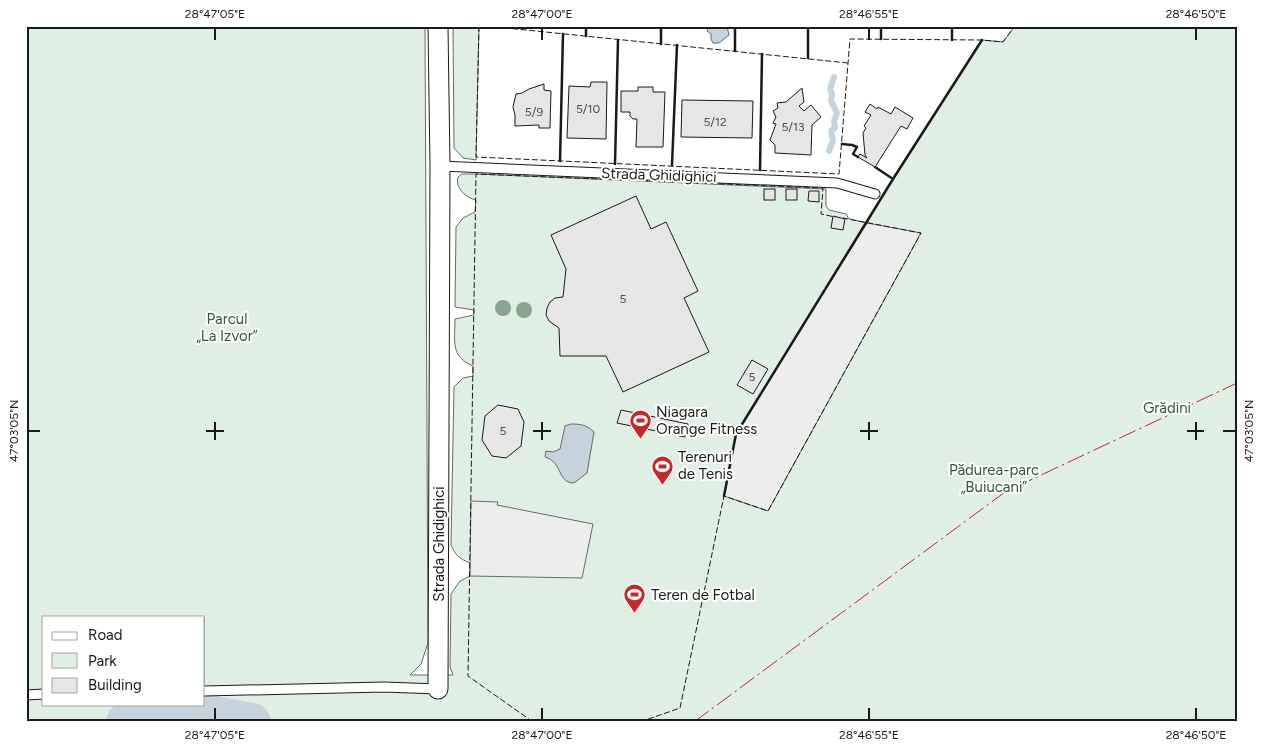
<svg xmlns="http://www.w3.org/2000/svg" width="1263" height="748" font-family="Figtree,sans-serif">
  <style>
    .green { fill: #e0efe3; stroke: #6a6a6a; fill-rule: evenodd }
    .parking { fill: #ededed; stroke: #6a6a6a }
    .water { fill: #c6d2dc; stroke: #6a6a6a }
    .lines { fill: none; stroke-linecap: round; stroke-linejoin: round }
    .stream { stroke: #c6d2dc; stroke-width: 6 }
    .river { stroke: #c6d2dc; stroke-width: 38 }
    .building { fill: #e6e6e6; stroke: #1a1a1a }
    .lane-casing { stroke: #1a1a1a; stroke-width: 11 }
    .street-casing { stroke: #1a1a1a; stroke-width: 21 }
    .lane { stroke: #fff; stroke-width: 9 }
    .street { stroke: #fff; stroke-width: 19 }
    .fence { stroke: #1a1a1a; stroke-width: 1; stroke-dasharray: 6 2.5; stroke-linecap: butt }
    .wall { stroke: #1a1a1a; stroke-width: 2.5 }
    .power { stroke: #c62828; stroke-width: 1; stroke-dasharray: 18 4 2.5 4; stroke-linecap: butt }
    .tree { fill: #8aa48f }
    .ticks { fill: none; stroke: #1a1a1a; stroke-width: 2 }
    .labels { text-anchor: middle; stroke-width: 4; stroke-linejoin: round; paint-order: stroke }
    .number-label { font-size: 12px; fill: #4d4d4d }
    .street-label { font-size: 15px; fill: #1a1a1a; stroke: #fff }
    .park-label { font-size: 15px; fill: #2b5a34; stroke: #fff }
    .poi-label { font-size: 15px; fill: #1a1a1a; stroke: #fff; text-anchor: start }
    .neatline { fill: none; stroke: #1a1a1a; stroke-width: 2 }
    .ticks-label { font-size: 12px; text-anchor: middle; fill: #1a1a1a }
  </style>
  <rect width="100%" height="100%" fill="#fff"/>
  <g class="green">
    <path d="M 26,26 L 425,26 L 428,643 L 421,664 L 410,675 L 453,675 L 450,667 L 451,594 L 460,581 L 470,576 L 470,563 C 460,559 455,555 451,545 L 454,387 L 463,378 L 473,376 L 473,366 C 450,356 455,341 455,319 L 474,315 L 474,310 L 455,307 L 456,227 L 463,218 L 475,212 L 476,200 C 466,198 455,188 458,177 L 462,174 L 476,174 L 826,189 L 826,206 L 829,210 L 846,214 L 849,219 L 867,223 L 893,179 L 982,40 L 1003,42 L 1015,26 L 1237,26 L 1237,722 L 26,722 ZM 44,617 L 204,617 L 204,704 L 44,704 Z"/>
    <path d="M 453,26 L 479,26 L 476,160 L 463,158 L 454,148 Z"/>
  </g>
  <g class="parking">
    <path d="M 867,223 L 921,233 L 768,511 L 724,496 L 736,434 Z"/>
    <path d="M 471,501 L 498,502 L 497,505 L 593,524 L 582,578 L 470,576 Z"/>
  </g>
  <g class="water">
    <path d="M 713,26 L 727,26 L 729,35 L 719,43 L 713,43 L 711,39 L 711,34 L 707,31 L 709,27 Z"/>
    <path d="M 571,424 C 581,424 587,425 594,432 L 587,473 L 574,483 C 557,483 563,462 545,457 L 546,451 L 553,452 L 560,449 L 565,426 Z"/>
  </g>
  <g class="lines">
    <path class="stream" d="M 829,151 L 833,140 L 831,131 L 835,128 L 834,121 L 837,113 L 831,101 L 832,93 L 830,89 L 834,77"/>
    <path class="river" d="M 125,722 L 151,716 L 197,712 L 252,722"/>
  </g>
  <g class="building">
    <path d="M 591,82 L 607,82 L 606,139 L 567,138 L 569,86 L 590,87 Z"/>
    <path d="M 544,84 L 544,90 L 551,91 L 550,128 L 539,128 L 539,125 L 515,126 L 515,115 L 513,107 L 516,94 L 522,93 L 529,89 Z"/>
    <path d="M 638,87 L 653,87 L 653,92 L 665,92 L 663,147 L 636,147 L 637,119 L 633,119 L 630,116 L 630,112 L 621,112 L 621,91 L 638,91 Z"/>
    <path d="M 802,88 L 804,102 L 799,106 L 804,111 L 811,105 L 821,117 L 812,125 L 811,155 L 775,153 L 775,145 L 770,140 L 776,124 L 773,123 L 776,117 L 773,111 L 778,108 L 777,103 L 786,102 Z"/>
    <path d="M 682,100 L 753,101 L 752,138 L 681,137 Z"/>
    <path d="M 870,104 L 877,109 L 878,107 L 891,114 L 895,107 L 913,118 L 907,129 L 901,126 L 875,167 L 858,157 L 860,154 L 867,158 L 865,155 L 863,133 L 866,128 L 864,126 L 871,115 L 865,112 Z"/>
    <rect x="764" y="189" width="11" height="11"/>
    <rect x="786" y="189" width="11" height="11"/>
    <path d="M 809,191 L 819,191 L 819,202 L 808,201 Z"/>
    <path d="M 636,196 L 651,229 L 666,222 L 698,291 L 684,298 L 709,352 L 623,392 L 606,356 L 560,356 L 559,328 L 549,321 L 546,315 L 547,308 L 550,302 L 555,298 L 563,297 L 566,269 L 551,235 Z"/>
    <path d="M 833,216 L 845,219 L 843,230 L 831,228 Z"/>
    <path d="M 752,360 L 768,369 L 753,394 L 737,385 Z"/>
    <path d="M 498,405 L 518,409 L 524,422 L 521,446 L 506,458 L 492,456 L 482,440 L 485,416 Z"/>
    <path d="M 621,410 L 688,424 L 685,437 L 617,423 Z"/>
  </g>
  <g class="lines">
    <defs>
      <g id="lane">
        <path d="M 440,166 L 837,183 L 875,194"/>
        <path d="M 204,691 L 384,687 L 438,689"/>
        <path d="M 26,695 L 44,694"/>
      </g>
      <path id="street" d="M 438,689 L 440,166 L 438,26"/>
    </defs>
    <use href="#lane" class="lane-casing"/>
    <use href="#street" class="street-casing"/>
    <use href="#lane" class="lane"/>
    <use href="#street" class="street"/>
    <g class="fence">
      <path d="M 479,26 L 476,157 L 839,174 L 850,39 L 982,40 L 1003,42 L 1015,26"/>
      <path d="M 487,26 L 848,63"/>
      <path d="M 533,722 L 468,676 L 476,174 L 823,188 L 821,214 L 835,217"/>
      <path d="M 640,722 L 680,708 L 724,496 L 768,511 L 921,233 L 843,218"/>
    </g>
    <g class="wall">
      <path d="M 586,26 L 586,36"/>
      <path d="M 735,26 L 735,51"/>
      <path d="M 881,39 L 881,26"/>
      <path d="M 952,40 L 952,26"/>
      <path d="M 661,44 L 661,26"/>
      <path d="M 808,58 L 808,26"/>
      <path d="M 842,144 L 852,145 L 857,147 L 853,154 L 858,157"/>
      <path d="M 560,161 L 563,34"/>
      <path d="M 615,164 L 618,40"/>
      <path d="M 672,165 L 677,45"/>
      <path d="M 875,167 L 893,179"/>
      <path d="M 760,170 L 762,54"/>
      <path d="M 724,496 L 736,434 L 893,179 L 982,40"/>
    </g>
    <path class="power" d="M 694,722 L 1005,492 L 1237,383"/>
  </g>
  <g class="tree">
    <circle cx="503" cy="308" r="8"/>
    <circle cx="524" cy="310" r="8"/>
  </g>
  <path class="ticks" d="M 215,28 L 215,40M 542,28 L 542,40M 869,28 L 869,40M 1196,28 L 1196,40M 215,422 L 215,440M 542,422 L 542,440M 869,422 L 869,440M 1196,422 L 1196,440M 28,431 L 40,431M 206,431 L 224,431M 533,431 L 551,431M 860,431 L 878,431M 1187,431 L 1204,431M 1223,431 L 1236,431M 215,708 L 215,720M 542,708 L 542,720M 869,708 L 869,720M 1196,708 L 1196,720"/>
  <defs>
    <symbol id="stadium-pin" viewBox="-11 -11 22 30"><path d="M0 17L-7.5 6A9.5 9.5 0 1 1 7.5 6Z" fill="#c62828" stroke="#fff"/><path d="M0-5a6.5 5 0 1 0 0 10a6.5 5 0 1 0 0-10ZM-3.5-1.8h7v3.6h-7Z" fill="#fff"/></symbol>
  </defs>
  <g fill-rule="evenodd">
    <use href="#stadium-pin" x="628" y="408" width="25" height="34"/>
    <use href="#stadium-pin" x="650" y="454" width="25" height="34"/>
    <use href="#stadium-pin" x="622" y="582" width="25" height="34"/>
  </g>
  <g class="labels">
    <g class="number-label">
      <text x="588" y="113">5/10</text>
      <text x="534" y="116">5/9</text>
      <text x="715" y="126">5/12</text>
      <text x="793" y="131">5/13</text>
      <text x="623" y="303">5</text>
      <text x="752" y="381">5</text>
      <text x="503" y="435">5</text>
    </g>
    <g class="street-label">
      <text transform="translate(659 175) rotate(2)" y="5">Strada Ghidighici</text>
      <text transform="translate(439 544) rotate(-90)" y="5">Strada Ghidighici</text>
    </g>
    <g class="park-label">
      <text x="227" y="324">Parcul<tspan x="227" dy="17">„La Izvor”</tspan></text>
      <text x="1167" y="413">Grădini</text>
      <text x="994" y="475">Pădurea-parc<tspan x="994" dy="17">„Buiucani”</tspan></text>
    </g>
    <g class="poi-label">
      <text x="656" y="417">Niagara<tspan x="656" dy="17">Orange Fitness</tspan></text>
      <text x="678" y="462">Terenuri<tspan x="678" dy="17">de Tenis</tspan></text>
      <text x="651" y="600">Teren de Fotbal</text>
    </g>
  </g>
  <rect width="1263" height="748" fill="none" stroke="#ffffff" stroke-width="55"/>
  <rect x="42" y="616" width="162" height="90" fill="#ffffff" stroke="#a3a3a3"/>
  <rect x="52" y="632" width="25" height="8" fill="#ffffff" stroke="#a3a3a3"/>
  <text x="88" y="640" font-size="15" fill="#1a1a1a">Road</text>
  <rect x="52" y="653" width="25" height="15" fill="#e0efe3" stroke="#a3a3a3"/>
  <text x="88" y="666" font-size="15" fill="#1a1a1a">Park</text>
  <rect x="52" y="678" width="25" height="15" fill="#e6e6e6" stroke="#a3a3a3"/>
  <text x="88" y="690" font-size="15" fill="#1a1a1a">Building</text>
  <rect x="28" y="28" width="1208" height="692" class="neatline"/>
  <g class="ticks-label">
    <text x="215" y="18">28°47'05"E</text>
    <text x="542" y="18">28°47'00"E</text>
    <text x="869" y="18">28°46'55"E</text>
    <text x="1196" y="18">28°46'50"E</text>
    <text transform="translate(1249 431) rotate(-90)" y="4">47°03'05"N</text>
    <text transform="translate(14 431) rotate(-90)" y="4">47°03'05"N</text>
    <text x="215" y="739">28°47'05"E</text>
    <text x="542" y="739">28°47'00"E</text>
    <text x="869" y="739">28°46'55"E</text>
    <text x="1196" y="739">28°46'50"E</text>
  </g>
</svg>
